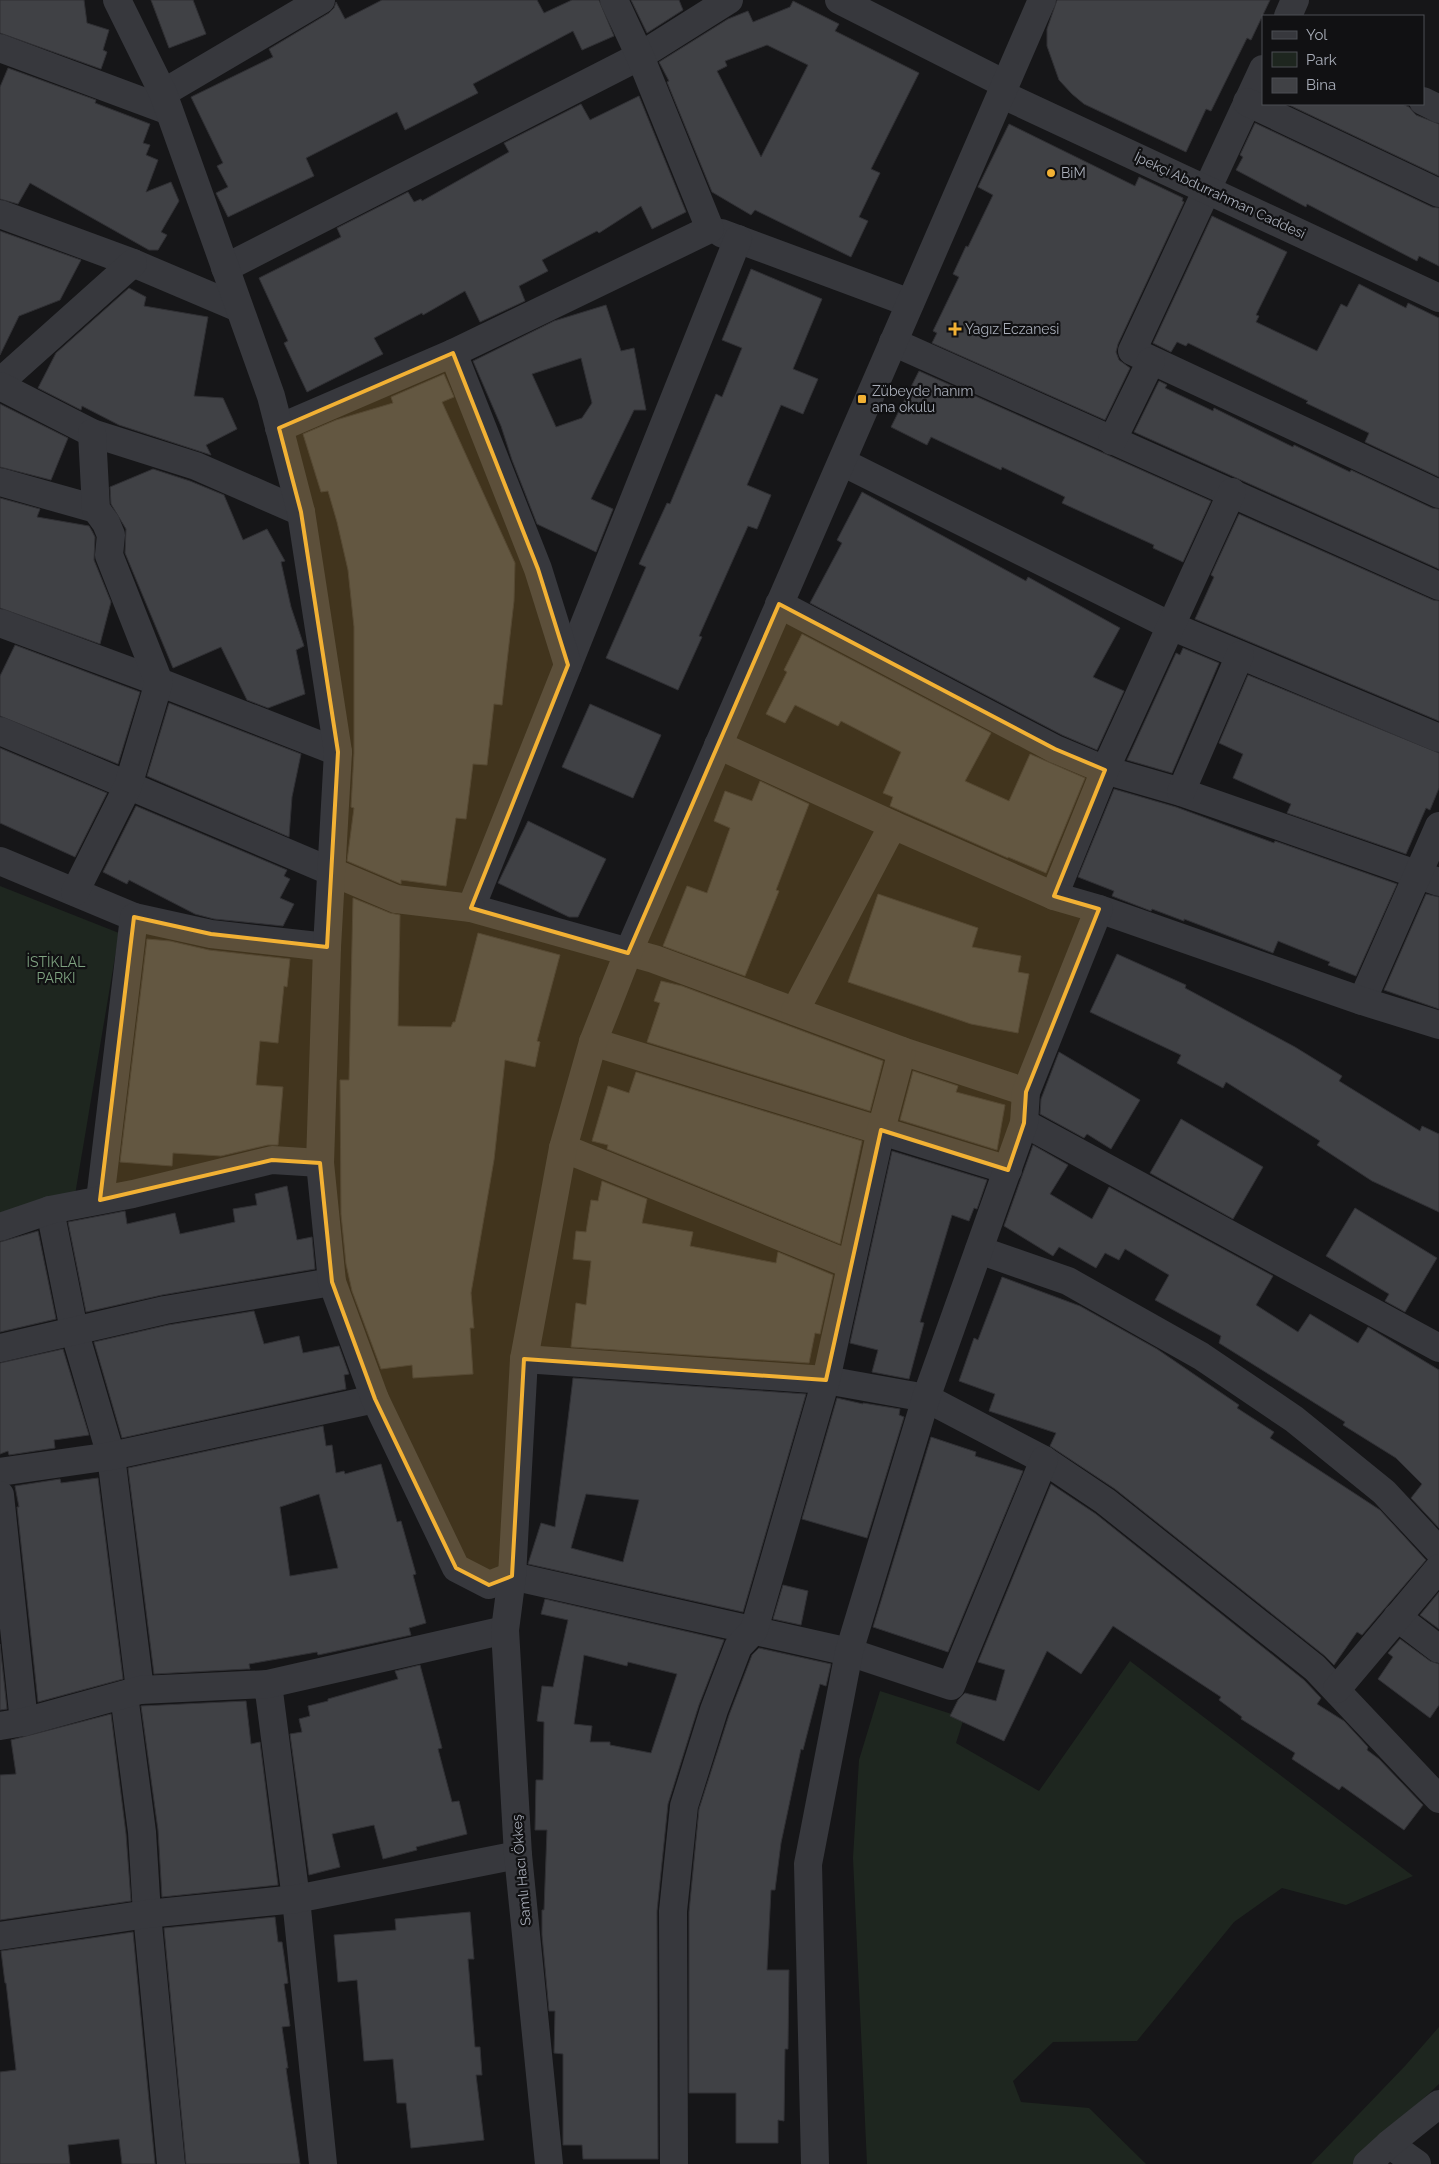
<svg xmlns="http://www.w3.org/2000/svg" width="1439" height="2164" font-family="Raleway,sans-serif">
  <style>
    .green { fill: #1e261f }
    .building { fill: #404145; stroke: #303034; fill-rule: evenodd }
    .lines { fill: none; stroke-linecap: round; stroke-linejoin: round }
    .minor { stroke: #37383d; stroke-width: 28 }
    .tertiary { stroke: #37383d; stroke-width: 28 }
    .marked { fill: #f2b134; fill-opacity: 0.2; stroke: #f2b134; stroke-width: 4; stroke-linejoin: round }
    .poi-dot { fill: #f2b134; stroke: #111113; stroke-width: 2 }
    .labels { text-anchor: middle; stroke-width: 4.5; stroke-linejoin: round; paint-order: stroke }
    .poi-label { font-size: 14px; fill: #a8adb8; stroke: #111113; text-anchor: start }
    .street-label { font-size: 14px; fill: #a8adb8; stroke: #111113 }
    .park-label { font-size: 14px; fill: #7fa381; stroke: #111113 }
  </style>
  <rect width="100%" height="100%" fill="#161618"/>
  <g class="green">
    <path d="M 0,886 L 119,933 L 75,1195 L 0,1230 Z"/>
    <path d="M 1130,1661 L 1413,1876 L 1346,1905 L 1282,1888 L 1234,1922 L 1137,2041 L 1053,2042 L 1013,2081 L 1021,2102 L 1089,2108 L 1146,2164 L 867,2164 L 853,1858 L 859,1760 L 880,1691 L 964,1718 L 956,1743 L 1039,1791 Z"/>
    <path d="M 1439,2027 L 1439,2084 L 1354,2164 L 1311,2164 L 1405,2066 Z"/>
  </g>
  <g class="building">
    <path d="M 0,0 L 84,0 L 87,23 L 109,30 L 103,50 L 107,52 L 101,69 L 0,33 Z"/>
    <path d="M 151,0 L 193,0 L 206,34 L 169,48 Z"/>
    <path d="M 382,0 L 537,0 L 544,13 L 572,0 L 599,0 L 614,36 L 582,50 L 573,31 L 473,84 L 478,93 L 405,130 L 397,112 L 306,158 L 314,176 L 228,217 L 216,193 L 228,187 L 217,166 L 223,163 L 191,97 L 273,57 L 269,49 L 329,13 L 334,8 L 336,2 L 345,19 Z"/>
    <path d="M 631,0 L 679,0 L 683,10 L 647,33 Z"/>
    <path d="M 1057,0 L 1270,0 L 1251,40 L 1247,38 L 1211,111 L 1206,109 L 1186,152 L 1084,104 L 1072,94 L 1059,80 L 1047,46 L 1047,29 Z"/>
    <path d="M 793,1 L 839,24 L 835,31 L 919,73 L 871,169 L 880,173 L 859,217 L 868,221 L 851,257 L 755,210 L 751,215 L 712,192 L 667,82 L 669,81 L 659,62 L 728,19 L 748,11 L 753,22 L 790,7 ZM 767,45 L 808,65 L 761,157 L 717,71 L 727,66 L 725,61 Z"/>
    <path d="M 8,68 L 96,100 L 95,103 L 150,124 L 143,143 L 150,145 L 146,155 L 158,160 L 146,192 L 171,182 L 179,201 L 161,232 L 167,235 L 158,250 L 149,250 L 30,183 L 18,204 L 0,199 L 0,87 Z"/>
    <path d="M 639,96 L 686,212 L 652,229 L 641,206 L 599,233 L 597,231 L 542,260 L 548,271 L 519,286 L 525,301 L 480,322 L 465,291 L 423,315 L 422,313 L 374,338 L 383,354 L 307,392 L 284,343 L 288,341 L 259,278 L 341,237 L 337,228 L 408,192 L 414,202 L 421,199 L 422,201 L 509,152 L 504,143 L 581,104 L 590,120 Z"/>
    <path d="M 1287,104 L 1402,104 L 1409,107 L 1416,115 L 1439,124 L 1439,176 Z"/>
    <path d="M 1255,123 L 1432,207 L 1439,208 L 1439,266 L 1419,256 L 1417,261 L 1307,204 L 1306,207 L 1236,170 L 1243,157 L 1240,155 Z"/>
    <path d="M 1009,124 L 1135,186 L 1139,177 L 1183,198 L 1182,201 L 1184,202 L 1118,344 L 1116,352 L 1119,360 L 1130,368 L 1105,420 L 932,343 L 937,333 L 933,331 L 959,277 L 953,274 L 966,246 L 968,247 L 993,195 L 978,187 Z"/>
    <path d="M 1212,216 L 1287,252 L 1256,315 L 1259,316 L 1256,322 L 1317,351 L 1341,304 L 1347,307 L 1359,284 L 1406,308 L 1408,303 L 1439,318 L 1439,477 L 1365,442 L 1369,433 L 1306,403 L 1308,401 L 1188,343 L 1186,346 L 1177,342 L 1171,352 L 1153,343 Z"/>
    <path d="M 0,231 L 81,260 L 60,300 L 19,316 L 0,355 Z"/>
    <path d="M 751,269 L 822,299 L 793,369 L 818,379 L 803,414 L 781,405 L 747,485 L 771,495 L 757,529 L 748,526 L 699,636 L 702,637 L 678,690 L 606,658 L 646,567 L 639,564 L 667,503 L 670,504 L 716,394 L 722,397 L 742,348 L 722,340 Z"/>
    <path d="M 129,288 L 146,297 L 144,306 L 208,317 L 194,396 L 223,398 L 237,429 L 206,445 L 211,455 L 119,425 L 82,406 L 81,410 L 38,388 L 56,353 Z"/>
    <path d="M 606,305 L 621,351 L 634,348 L 646,410 L 634,410 L 591,499 L 613,509 L 596,552 L 537,524 L 512,460 L 501,426 L 473,361 L 554,321 ZM 581,358 L 592,403 L 582,418 L 556,427 L 532,374 Z"/>
    <path d="M 919,371 L 1211,501 L 1183,562 L 1153,548 L 1154,545 L 1062,503 L 1065,497 L 1002,467 L 1001,470 L 931,437 L 927,445 L 891,427 Z"/>
    <path d="M 444,374 L 454,397 L 442,402 L 515,563 L 514,601 L 502,705 L 494,704 L 487,765 L 473,764 L 466,819 L 456,818 L 446,886 L 401,880 L 401,884 L 347,861 L 354,808 L 351,807 L 354,753 L 354,627 L 348,570 L 337,522 L 328,491 L 321,492 L 303,434 L 336,420 L 393,403 L 391,397 Z"/>
    <path d="M 1159,381 L 1167,385 L 1165,388 L 1213,411 L 1214,408 L 1293,447 L 1294,445 L 1350,472 L 1351,470 L 1432,508 L 1439,509 L 1439,569 L 1134,432 Z"/>
    <path d="M 0,404 L 68,438 L 51,480 L 0,467 Z"/>
    <path d="M 153,469 L 190,481 L 224,495 L 243,540 L 267,529 L 285,561 L 281,562 L 291,607 L 304,646 L 296,650 L 305,694 L 268,708 L 247,700 L 221,647 L 173,668 L 125,553 L 126,529 L 111,504 L 110,487 Z"/>
    <path d="M 862,492 L 1026,581 L 1028,577 L 1120,628 L 1093,677 L 1124,691 L 1097,750 L 1062,735 L 810,603 L 842,543 L 837,540 Z"/>
    <path d="M 0,498 L 40,509 L 37,517 L 89,526 L 92,531 L 95,537 L 94,560 L 111,602 L 100,644 L 0,608 Z"/>
    <path d="M 1239,514 L 1433,600 L 1439,601 L 1439,721 L 1195,619 L 1214,577 L 1211,575 Z"/>
    <path d="M 802,634 L 991,733 L 965,781 L 1009,801 L 1030,754 L 1085,778 L 1046,873 L 1008,857 L 1008,858 L 890,806 L 893,797 L 883,793 L 901,752 L 841,721 L 838,726 L 795,705 L 785,723 L 766,714 L 787,672 L 784,670 Z"/>
    <path d="M 15,645 L 140,692 L 118,764 L 0,716 L 0,676 Z"/>
    <path d="M 1183,648 L 1219,663 L 1172,773 L 1127,760 L 1176,653 L 1180,655 Z"/>
    <path d="M 1248,675 L 1439,753 L 1439,788 L 1430,810 L 1426,808 L 1406,854 L 1287,813 L 1291,804 L 1233,778 L 1243,754 L 1219,743 Z"/>
    <path d="M 169,703 L 301,754 L 292,797 L 289,837 L 147,776 Z"/>
    <path d="M 590,704 L 661,735 L 633,798 L 562,767 Z"/>
    <path d="M 0,748 L 107,793 L 75,857 L 0,823 Z"/>
    <path d="M 760,781 L 809,804 L 776,890 L 779,891 L 745,976 L 663,946 L 687,886 L 707,893 L 730,828 L 714,821 L 725,791 L 752,801 Z"/>
    <path d="M 1114,789 L 1176,807 L 1274,843 L 1275,841 L 1397,884 L 1356,976 L 1328,965 L 1330,962 L 1278,941 L 1273,953 L 1184,919 L 1184,921 L 1152,909 L 1151,911 L 1112,896 L 1114,891 L 1078,877 Z"/>
    <path d="M 136,806 L 287,870 L 284,876 L 290,879 L 280,898 L 294,904 L 283,926 L 214,919 L 195,914 L 129,880 L 127,884 L 103,872 Z"/>
    <path d="M 528,821 L 606,859 L 578,917 L 569,917 L 498,883 Z"/>
    <path d="M 878,894 L 978,928 L 972,947 L 1021,956 L 1018,972 L 1029,974 L 1018,1033 L 971,1024 L 848,982 Z"/>
    <path d="M 1426,894 L 1439,897 L 1439,1009 L 1384,990 Z"/>
    <path d="M 353,898 L 390,913 L 400,915 L 398,1026 L 451,1027 L 453,1022 L 455,1022 L 478,933 L 560,955 L 537,1041 L 540,1042 L 535,1067 L 505,1060 L 494,1160 L 471,1293 L 474,1328 L 470,1328 L 473,1374 L 413,1378 L 412,1365 L 381,1369 L 352,1291 L 346,1264 L 341,1214 L 340,1080 L 349,1080 Z"/>
    <path d="M 147,939 L 170,941 L 209,950 L 290,959 L 287,987 L 284,986 L 278,1043 L 260,1041 L 256,1085 L 283,1087 L 278,1145 L 268,1145 L 221,1156 L 173,1153 L 172,1166 L 120,1162 Z"/>
    <path d="M 1117,954 L 1186,985 L 1185,988 L 1295,1047 L 1342,1076 L 1339,1081 L 1420,1131 L 1422,1126 L 1439,1134 L 1439,1212 L 1372,1181 L 1317,1145 L 1320,1141 L 1226,1082 L 1223,1088 L 1177,1063 L 1181,1055 L 1090,1012 Z"/>
    <path d="M 661,981 L 682,986 L 883,1061 L 870,1111 L 647,1042 L 660,1003 L 654,1001 Z"/>
    <path d="M 1059,1052 L 1140,1100 L 1111,1149 L 1087,1134 L 1084,1138 L 1040,1114 L 1041,1099 Z"/>
    <path d="M 913,1071 L 958,1086 L 956,1092 L 1005,1105 L 997,1150 L 900,1120 Z"/>
    <path d="M 636,1072 L 862,1141 L 840,1244 L 607,1149 L 608,1145 L 592,1141 L 608,1086 L 629,1093 Z"/>
    <path d="M 1181,1119 L 1263,1167 L 1233,1219 L 1150,1173 Z"/>
    <path d="M 1033,1145 L 1068,1165 L 1050,1194 L 1092,1219 L 1109,1187 L 1273,1276 L 1256,1305 L 1298,1332 L 1310,1314 L 1358,1343 L 1368,1327 L 1439,1370 L 1439,1528 L 1411,1498 L 1422,1484 L 1396,1458 L 1343,1425 L 1345,1422 L 1219,1343 L 1221,1336 L 1155,1300 L 1169,1275 L 1125,1249 L 1119,1260 L 1105,1253 L 1096,1268 L 1059,1247 L 1053,1256 L 1004,1226 Z"/>
    <path d="M 892,1151 L 987,1180 L 977,1209 L 974,1208 L 969,1221 L 952,1215 L 920,1322 L 924,1323 L 909,1379 L 872,1372 L 878,1350 L 850,1343 Z"/>
    <path d="M 602,1181 L 647,1199 L 642,1223 L 693,1232 L 690,1246 L 776,1263 L 778,1252 L 833,1275 L 820,1334 L 815,1333 L 809,1363 L 571,1347 L 576,1303 L 586,1305 L 591,1261 L 573,1259 L 576,1231 L 586,1232 L 591,1200 L 598,1201 Z"/>
    <path d="M 287,1186 L 297,1240 L 312,1237 L 315,1269 L 162,1295 L 86,1312 L 68,1222 L 125,1211 L 127,1224 L 175,1213 L 180,1234 L 235,1222 L 233,1209 L 257,1205 L 255,1194 Z"/>
    <path d="M 1355,1208 L 1437,1258 L 1405,1312 L 1385,1301 L 1389,1294 L 1326,1256 Z"/>
    <path d="M 38,1231 L 56,1319 L 0,1332 L 0,1242 Z"/>
    <path d="M 1002,1277 L 1080,1306 L 1157,1349 L 1239,1405 L 1237,1408 L 1274,1432 L 1270,1438 L 1380,1510 L 1426,1560 L 1362,1635 L 1357,1632 L 1334,1665 L 1325,1656 L 1115,1489 L 1050,1446 L 1056,1433 L 989,1411 L 995,1394 L 959,1381 L 974,1338 L 978,1340 Z"/>
    <path d="M 254,1311 L 264,1344 L 299,1336 L 303,1353 L 339,1346 L 349,1374 L 344,1375 L 346,1389 L 122,1438 L 94,1342 L 168,1325 Z"/>
    <path d="M 63,1349 L 89,1435 L 54,1440 L 55,1448 L 9,1455 L 8,1451 L 0,1454 L 0,1363 Z"/>
    <path d="M 573,1378 L 806,1394 L 743,1612 L 528,1564 L 541,1523 L 555,1527 ZM 586,1494 L 639,1500 L 623,1562 L 571,1548 Z"/>
    <path d="M 837,1398 L 863,1404 L 863,1403 L 900,1409 L 899,1415 L 904,1417 L 867,1538 L 802,1519 Z"/>
    <path d="M 323,1426 L 326,1446 L 332,1445 L 336,1473 L 344,1471 L 345,1474 L 381,1464 L 397,1522 L 401,1521 L 416,1574 L 413,1575 L 426,1623 L 409,1628 L 411,1635 L 318,1655 L 317,1652 L 249,1664 L 250,1669 L 247,1669 L 154,1674 L 128,1468 ZM 319,1494 L 338,1568 L 290,1576 L 280,1507 Z"/>
    <path d="M 931,1437 L 976,1452 L 975,1456 L 1023,1471 L 948,1652 L 873,1627 Z"/>
    <path d="M 98,1478 L 123,1679 L 38,1702 L 17,1507 L 19,1507 L 15,1486 L 60,1479 L 61,1483 Z"/>
    <path d="M 1051,1484 L 1096,1514 L 1304,1680 L 1321,1698 L 1317,1704 L 1344,1721 L 1368,1747 L 1367,1750 L 1379,1759 L 1423,1805 L 1404,1830 L 1342,1786 L 1339,1790 L 1292,1759 L 1295,1753 L 1241,1719 L 1242,1717 L 1219,1700 L 1221,1697 L 1113,1626 L 1081,1674 L 1047,1651 L 1004,1741 L 950,1716 L 958,1700 L 965,1693 L 996,1701 L 1005,1670 L 978,1662 Z"/>
    <path d="M 783,1585 L 808,1591 L 801,1625 L 773,1619 Z"/>
    <path d="M 1439,1592 L 1439,1629 L 1420,1615 Z"/>
    <path d="M 545,1599 L 724,1640 L 699,1705 L 668,1804 L 657,1911 L 658,2159 L 583,2159 L 582,2145 L 563,2145 L 563,2054 L 554,2053 L 555,2011 L 549,2011 L 542,1935 L 542,1910 L 544,1910 L 547,1830 L 535,1830 L 536,1780 L 543,1780 L 544,1722 L 537,1721 L 542,1686 L 553,1687 L 568,1620 L 541,1614 ZM 584,1655 L 627,1666 L 628,1662 L 677,1674 L 651,1753 L 610,1745 L 610,1742 L 590,1742 L 592,1726 L 574,1724 Z"/>
    <path d="M 1400,1639 L 1430,1661 L 1439,1664 L 1439,1705 L 1430,1718 L 1378,1679 L 1393,1657 L 1388,1653 Z"/>
    <path d="M 0,1644 L 7,1709 L 0,1710 Z"/>
    <path d="M 759,1648 L 831,1664 L 826,1686 L 820,1684 L 803,1750 L 801,1749 L 781,1843 L 775,1890 L 771,1890 L 767,1970 L 789,1970 L 788,2049 L 785,2049 L 784,2121 L 778,2120 L 778,2143 L 736,2143 L 736,2093 L 689,2093 L 689,1912 L 699,1809 L 729,1715 L 752,1655 Z"/>
    <path d="M 420,1665 L 442,1748 L 438,1749 L 452,1802 L 459,1801 L 467,1834 L 416,1847 L 417,1850 L 383,1859 L 374,1825 L 332,1834 L 340,1867 L 309,1875 L 290,1734 L 302,1732 L 299,1719 L 310,1716 L 308,1706 L 328,1701 L 328,1699 L 398,1679 L 395,1671 Z"/>
    <path d="M 246,1701 L 251,1744 L 260,1742 L 278,1885 L 162,1897 L 158,1830 L 141,1706 Z"/>
    <path d="M 111,1714 L 126,1834 L 131,1901 L 0,1920 L 0,1775 L 16,1774 L 11,1740 Z"/>
    <path d="M 470,1912 L 474,1959 L 468,1959 L 475,2047 L 480,2047 L 482,2075 L 476,2075 L 484,2140 L 411,2148 L 406,2103 L 397,2103 L 393,2059 L 364,2061 L 357,1980 L 338,1982 L 334,1935 L 396,1930 L 395,1919 Z"/>
    <path d="M 275,1917 L 278,1942 L 282,1942 L 288,1983 L 284,1984 L 290,2026 L 282,2027 L 288,2068 L 286,2068 L 300,2164 L 186,2164 L 164,1928 Z"/>
    <path d="M 133,1932 L 155,2164 L 122,2164 L 119,2139 L 68,2145 L 70,2164 L 0,2164 L 0,2072 L 16,2070 L 6,1983 L 5,1983 L 1,1951 Z"/>
  </g>
  <g class="lines">
    <g class="minor">
      <path d="M 839,0 L 1005,84"/>
      <path d="M 1288,16 L 1295,0"/>
      <path d="M 0,48 L 169,111"/>
      <path d="M 1263,69 L 1132,351 L 1439,494"/>
      <path d="M 163,93 L 321,0"/>
      <path d="M 1423,101 L 1439,109"/>
      <path d="M 1247,102 L 1439,193"/>
      <path d="M 0,214 L 133,263 L 239,308"/>
      <path d="M 721,233 L 910,303"/>
      <path d="M 738,239 L 471,908 L 654,959 L 902,1051 L 1026,1092"/>
      <path d="M 225,268 L 640,56 L 729,0"/>
      <path d="M 893,342 L 1439,586"/>
      <path d="M 453,353 L 538,569 L 568,665"/>
      <path d="M 0,382 L 133,263"/>
      <path d="M 0,386 L 92,433 L 196,466 L 301,512"/>
      <path d="M 279,428 L 453,353 L 710,229 L 640,56 L 614,0"/>
      <path d="M 1112,441 L 1151,361"/>
      <path d="M 842,462 L 1171,626 L 1439,738"/>
      <path d="M 0,482 L 96,509"/>
      <path d="M 779,604 L 1055,749 L 1105,770 L 1181,792 L 1439,882"/>
      <path d="M 0,623 L 159,682 L 338,752"/>
      <path d="M 0,731 L 396,899 L 471,908"/>
      <path d="M 718,745 L 893,825"/>
      <path d="M 1181,792 L 1240,655"/>
      <path d="M 0,861 L 134,917 L 211,934 L 327,947"/>
      <path d="M 75,892 L 128,786 L 159,682 L 109,555 L 111,535 L 106,523 L 96,509 L 92,433"/>
      <path d="M 1054,896 L 1105,770 L 1232,492"/>
      <path d="M 1362,1001 L 1439,826"/>
      <path d="M 795,1011 L 893,825 L 1054,896 L 1099,909 L 1362,1001 L 1439,1025"/>
      <path d="M 593,1042 L 1008,1170"/>
      <path d="M 1024,1123 L 1439,1348"/>
      <path d="M 563,1148 L 851,1265"/>
      <path d="M 100,1200 L 134,917"/>
      <path d="M 50,1210 L 74,1330 L 111,1456 L 140,1690"/>
      <path d="M 0,1227 L 50,1210 L 133,1194 L 272,1160 L 320,1163"/>
      <path d="M 979,1250 L 1068,1281 L 1201,1356 L 1294,1419 L 1384,1492 L 1439,1551"/>
      <path d="M 0,1348 L 165,1310 L 332,1282"/>
      <path d="M 524,1359 L 826,1380 L 926,1398 L 1044,1460 L 1105,1501 L 1315,1668 L 1439,1799"/>
      <path d="M 0,1472 L 111,1456 L 375,1399"/>
      <path d="M 0,1495 L 24,1722"/>
      <path d="M 512,1576 L 849,1652 L 951,1686 L 1044,1460"/>
      <path d="M 1397,1617 L 1439,1649"/>
      <path d="M 268,1684 L 296,1899 L 323,2164"/>
      <path d="M 1337,1689 L 1439,1568"/>
      <path d="M 124,1695 L 142,1832 L 147,1914 L 171,2164"/>
      <path d="M 0,1726 L 24,1722 L 140,1690 L 268,1684 L 505,1630"/>
      <path d="M 0,1936 L 147,1914 L 296,1899 L 518,1855"/>
      <path d="M 1389,2144 L 1417,2164"/>
      <path d="M 674,2164 L 673,1911 L 684,1806 L 714,1710 L 738,1647 L 754,1630 L 826,1380 L 881,1130 L 902,1051"/>
      <path d="M 815,2164 L 808,1864 L 849,1652 L 926,1398 L 1024,1123 L 1026,1092 L 1099,909"/>
      <path d="M 1367,2164 L 1389,2144 L 1439,2104"/>
    </g>
    <g class="tertiary">
      <path d="M 117,0 L 163,93 L 271,396 L 301,512 L 338,752 L 327,947 L 320,1163 L 332,1282 L 375,1399 L 456,1568 L 489,1585 L 512,1576"/>
      <path d="M 1001,94 L 1439,298"/>
      <path d="M 549,2164 L 518,1855 L 505,1630 L 512,1576 L 524,1359 L 563,1148 L 593,1042 L 628,953 L 1042,0"/>
    </g>
  </g>
  <path class="marked" d="M 453,353 L 538,569 L 568,665 L 471,908 L 628,953 L 779,604 L 1055,749 L 1105,770 L 1054,896 L 1099,909 L 1026,1092 L 1024,1123 L 1008,1170 L 881,1130 L 826,1380 L 524,1359 L 512,1576 L 489,1585 L 456,1568 L 375,1399 L 332,1282 L 320,1163 L 272,1160 L 100,1200 L 134,917 L 211,934 L 327,947 L 338,752 L 301,512 L 279,428 Z"/>
  <g class="poi-dot">
    <circle cx="1051" cy="173" r="5"/>
    <path d="M952.5 321.5h5v5h5v5h-5v5h-5v-5h-5v-5h5z"/>
    <rect x="857" y="394" width="10" height="10" rx="2.5"/>
  </g>
  <g class="labels">
    <g class="poi-label">
      <text x="1061" y="178">BiM</text>
      <text x="965" y="334">Yagız Eczanesi</text>
      <text x="872" y="396">Zübeyde hanım<tspan x="872" dy="16">ana okulu</tspan></text>
    </g>
    <g class="street-label">
      <text transform="translate(1220 195) rotate(25)" y="5">İpekçi Abdurrahman Caddesi</text>
      <text transform="translate(521 1870) rotate(-95)" y="5">Samlı Hacı Ökkeş</text>
    </g>
    <g class="park-label">
      <text x="56" y="967">İSTİKLAL<tspan x="56" dy="16">PARKI</tspan></text>
    </g>
  </g>
  <rect x="1262" y="15" width="162" height="90" fill="#111113" stroke="#4d4f55"/>
  <rect x="1272" y="31" width="25" height="8" fill="#37383d" stroke="#4d4f55"/>
  <text x="1306" y="40" font-size="15" fill="#a8adb8">Yol</text>
  <rect x="1272" y="52" width="25" height="15" fill="#1e261f" stroke="#4d4f55"/>
  <text x="1306" y="65" font-size="15" fill="#a8adb8">Park</text>
  <rect x="1272" y="78" width="25" height="15" fill="#404145" stroke="#4d4f55"/>
  <text x="1306" y="90" font-size="15" fill="#a8adb8">Bina</text>
</svg>
